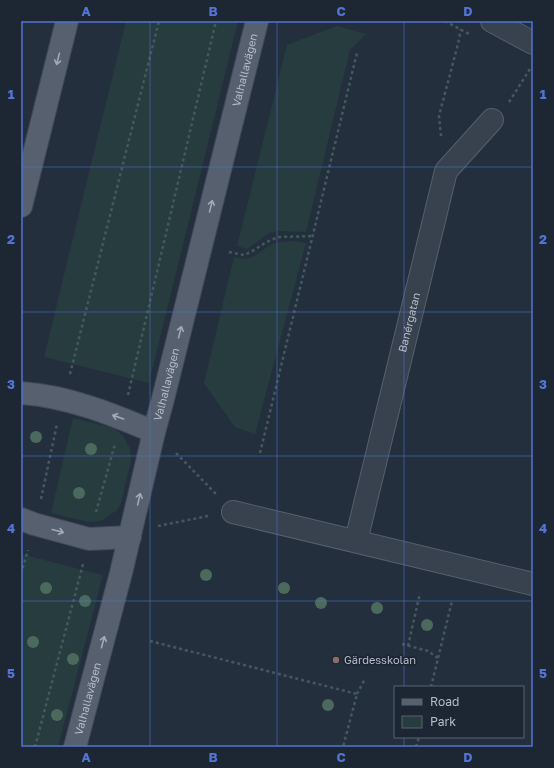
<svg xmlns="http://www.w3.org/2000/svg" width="554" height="768" font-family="'Golos Text',sans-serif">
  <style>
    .green { fill: #263c3f }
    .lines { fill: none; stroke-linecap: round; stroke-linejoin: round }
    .minor-casing { stroke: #565f6c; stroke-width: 24 }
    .major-casing { stroke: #414a57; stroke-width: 24 }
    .path { stroke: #44595c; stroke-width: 2.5; stroke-dasharray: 3 3; stroke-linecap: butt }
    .minor { stroke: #38414e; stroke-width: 22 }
    .major { stroke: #56606e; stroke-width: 22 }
    .tree { fill: #4b6a5d }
    .oneway { stroke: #a1aab7 }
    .grid { fill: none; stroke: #5274d3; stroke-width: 1; stroke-opacity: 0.55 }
    .education-dot { fill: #8d6e63; stroke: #1d2633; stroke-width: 1.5 }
    .labels { text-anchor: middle; stroke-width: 3.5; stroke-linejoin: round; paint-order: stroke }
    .street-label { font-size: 11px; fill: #b4bcc9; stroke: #1d2633 }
    .poi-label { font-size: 11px; fill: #b4bcc9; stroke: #1d2633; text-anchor: start }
    .neatline { fill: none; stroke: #5274d3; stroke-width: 1.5 }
    .grid-label { font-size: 13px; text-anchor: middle; font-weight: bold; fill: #5274d3 }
  </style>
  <rect width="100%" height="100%" fill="#242f3e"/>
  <g class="green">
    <path d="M 126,21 L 238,21 L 149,383 L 44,357 Z"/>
    <path d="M 337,26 L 366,34 L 350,50 L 306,232 L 279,231 L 269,233 L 247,249 L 237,246 L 287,45 Z"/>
    <path d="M 293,241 L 306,243 L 255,434 L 235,427 L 204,383 L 234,257 L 243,259 L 253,257 L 273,243 Z"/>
    <path d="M 73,418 L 114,428 L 123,436 L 130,448 L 131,461 L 121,503 L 117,510 L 101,521 L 88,522 L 51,513 Z"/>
    <path d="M 21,554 L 103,575 L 58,747 L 21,747 Z"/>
  </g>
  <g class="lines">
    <defs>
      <g id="minor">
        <path d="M 492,21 L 533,43"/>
        <path d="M 233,512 L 533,584"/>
        <path id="s1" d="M 356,541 L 446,171 L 492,120"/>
      </g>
      <g id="major">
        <path d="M 21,206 L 67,21"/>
        <path d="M 21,393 C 67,396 112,414 154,432"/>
        <path d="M 21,519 L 34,524 L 89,539 L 130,537"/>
        <path id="s2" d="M 75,747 L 121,573 L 154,432 L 163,399 L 257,21"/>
      </g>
    </defs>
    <use href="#minor" class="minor-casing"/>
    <use href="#major" class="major-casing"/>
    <g class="path">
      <path d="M 445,21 L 469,34"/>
      <path d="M 509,102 L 530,69"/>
      <path d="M 441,136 L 439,116 L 458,44 L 461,29"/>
      <path d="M 229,252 L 244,255 L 251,252 L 265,243 L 278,237 L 313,236"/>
      <path d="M 70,374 L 159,21"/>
      <path d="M 128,395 L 216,21"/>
      <path d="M 176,453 L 216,494"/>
      <path d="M 260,453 L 357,53"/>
      <path d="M 41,499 L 57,424"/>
      <path d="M 96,512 L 115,444"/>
      <path d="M 158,526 L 208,516"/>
      <path d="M 21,574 L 28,550"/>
      <path d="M 150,641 L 357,694 L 343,747"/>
      <path d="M 402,644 L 428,651 L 438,658"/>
      <path d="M 408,646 L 420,593"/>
      <path d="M 431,687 L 452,601"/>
      <path d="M 357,694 L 365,679"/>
      <path d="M 35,747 L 83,564"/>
      <path d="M 416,747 L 419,737"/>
    </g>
    <use href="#minor" class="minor"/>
    <use href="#major" class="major"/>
  </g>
  <g class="tree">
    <circle cx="36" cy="437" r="6"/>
    <circle cx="91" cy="449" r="6"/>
    <circle cx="79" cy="493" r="6"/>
    <circle cx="206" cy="575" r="6"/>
    <circle cx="46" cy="588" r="6"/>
    <circle cx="284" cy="588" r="6"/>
    <circle cx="85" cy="601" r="6"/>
    <circle cx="321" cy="603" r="6"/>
    <circle cx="377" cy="608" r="6"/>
    <circle cx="427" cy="625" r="6"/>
    <circle cx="33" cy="642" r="6"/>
    <circle cx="73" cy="659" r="6"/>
    <circle cx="328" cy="705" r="6"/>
    <circle cx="57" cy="715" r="6"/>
  </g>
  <defs><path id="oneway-shaft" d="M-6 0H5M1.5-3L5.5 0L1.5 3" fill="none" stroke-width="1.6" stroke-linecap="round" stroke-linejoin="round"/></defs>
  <g class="oneway">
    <use href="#oneway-shaft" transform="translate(58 59) rotate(104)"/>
    <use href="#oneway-shaft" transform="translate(211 206) rotate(-76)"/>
    <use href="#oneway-shaft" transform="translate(180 332) rotate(-76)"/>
    <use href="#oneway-shaft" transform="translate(118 417) rotate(-161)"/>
    <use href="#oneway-shaft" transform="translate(139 499) rotate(-77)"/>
    <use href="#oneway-shaft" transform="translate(58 531) rotate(15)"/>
    <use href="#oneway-shaft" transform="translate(103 642) rotate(-75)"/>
  </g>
  <path class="grid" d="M 150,21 L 150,747M 277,21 L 277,747M 404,21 L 404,687M 21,167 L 533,167M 21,312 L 533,312M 21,456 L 533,456M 21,601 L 533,601M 404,737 L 404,747"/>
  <circle class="education-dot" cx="336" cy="660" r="4"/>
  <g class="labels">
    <g class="street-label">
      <text dy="4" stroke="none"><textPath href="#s2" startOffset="698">Valhallavägen</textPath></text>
      <text dy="4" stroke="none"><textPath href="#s1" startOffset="225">Banérgatan</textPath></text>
      <text dy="4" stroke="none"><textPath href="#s2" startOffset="374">Valhallavägen</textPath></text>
      <text dy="4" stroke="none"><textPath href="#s2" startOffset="50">Valhallavägen</textPath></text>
    </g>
    <g class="poi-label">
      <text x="344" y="664">Gärdesskolan</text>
    </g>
  </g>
  <rect width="554" height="768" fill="none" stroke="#1d2633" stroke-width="44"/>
  <rect x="394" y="686" width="130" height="52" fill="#1d2633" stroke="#59626f"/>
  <rect x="402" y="699" width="20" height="6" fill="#56606e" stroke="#59626f"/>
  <text x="430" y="706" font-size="12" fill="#b4bcc9">Road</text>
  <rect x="402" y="716" width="20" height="12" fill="#263c3f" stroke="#59626f"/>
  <text x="430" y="726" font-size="12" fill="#b4bcc9">Park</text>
  <rect x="22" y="22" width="510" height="724" class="neatline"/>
  <g class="grid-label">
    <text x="86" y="16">A</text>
    <text x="213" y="16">B</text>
    <text x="341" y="16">C</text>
    <text x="468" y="16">D</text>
    <text x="11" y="99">1</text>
    <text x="543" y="99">1</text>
    <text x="11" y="244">2</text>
    <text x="543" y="244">2</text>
    <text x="11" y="389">3</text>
    <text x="543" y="389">3</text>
    <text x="11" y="533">4</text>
    <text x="543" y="533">4</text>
    <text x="11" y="678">5</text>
    <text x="543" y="678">5</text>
    <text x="86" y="762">A</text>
    <text x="213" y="762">B</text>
    <text x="341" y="762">C</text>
    <text x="468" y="762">D</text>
  </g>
</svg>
